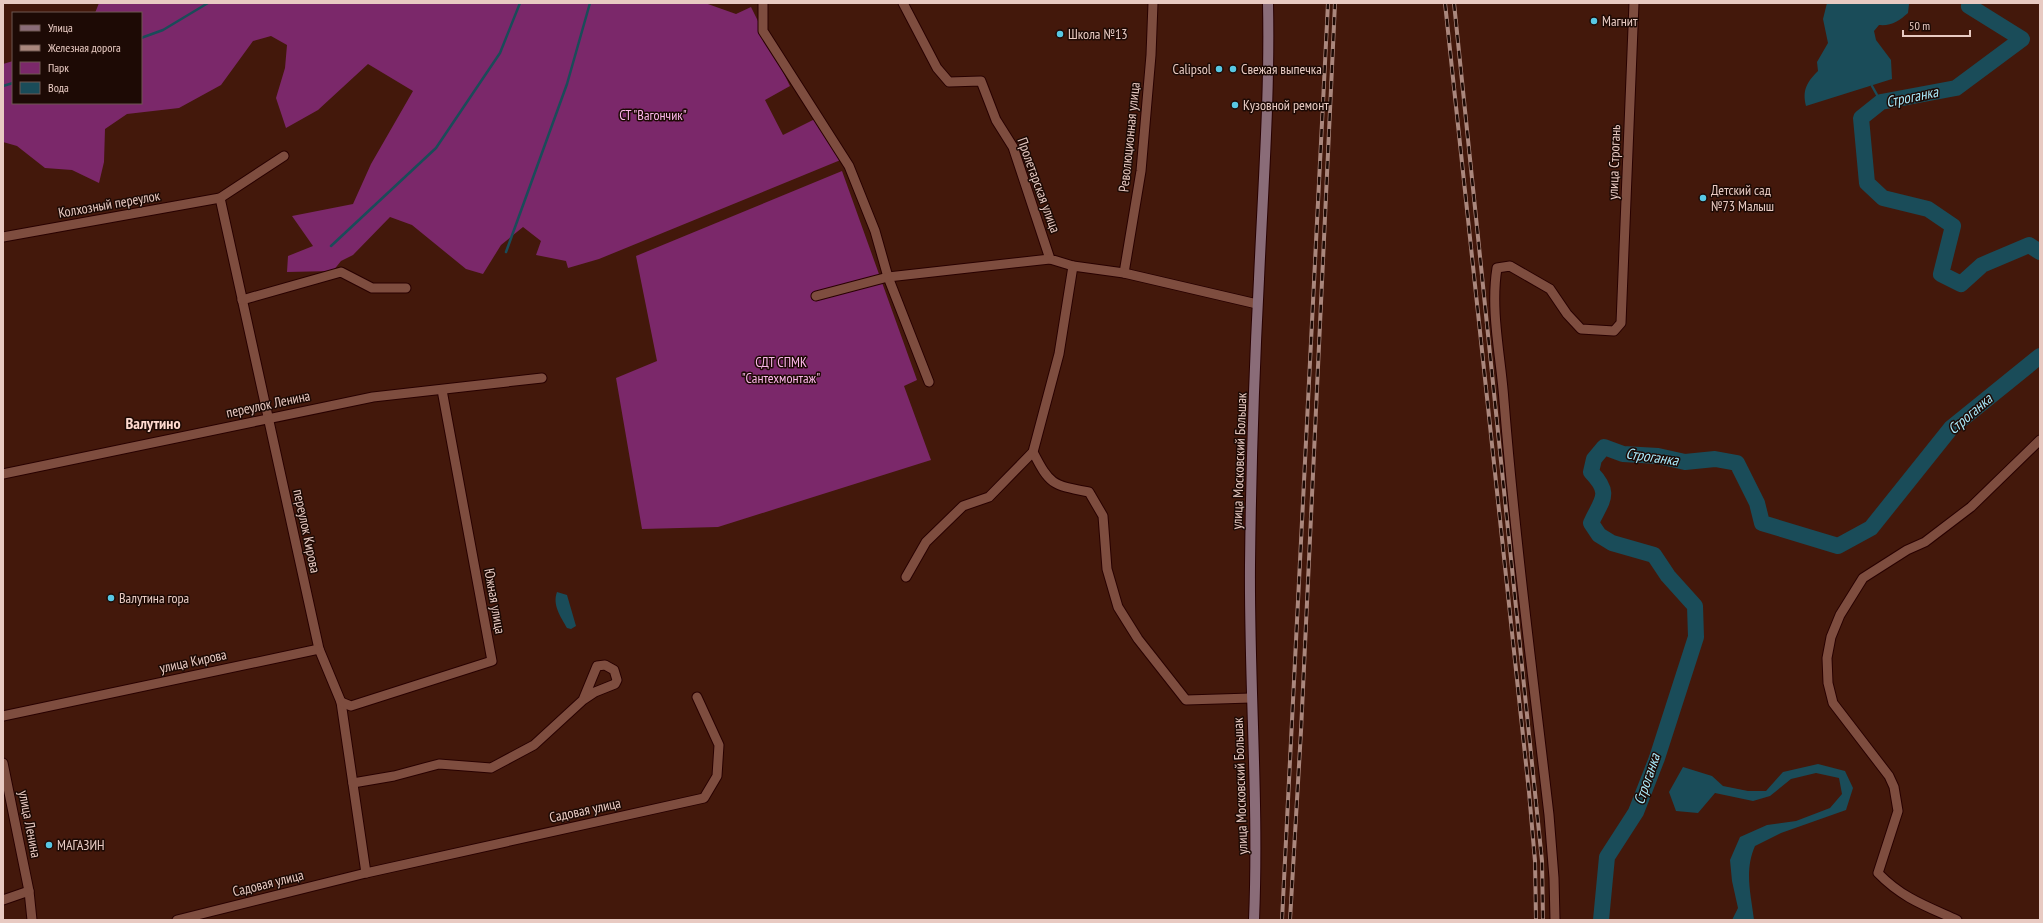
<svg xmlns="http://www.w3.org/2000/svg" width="2043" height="923" font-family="'PT Sans Narrow',sans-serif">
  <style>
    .green { fill: #7b286a }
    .water { fill: #1a4c59 }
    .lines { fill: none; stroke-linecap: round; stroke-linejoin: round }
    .stream { stroke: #1a4c59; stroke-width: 2.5 }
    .river { stroke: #1a4c59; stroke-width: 16 }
    .street-casing { stroke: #280100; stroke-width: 11 }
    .secondary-casing { stroke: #280100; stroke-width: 12 }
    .street { stroke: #7e4d3f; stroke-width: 9 }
    .secondary { stroke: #8a6c78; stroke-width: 10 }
    .rail-casing { stroke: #aa877d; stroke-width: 4 }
    .rail { stroke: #1d0a05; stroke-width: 2.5; stroke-dasharray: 8; stroke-linecap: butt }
    .poi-dot { fill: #58c8e4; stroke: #1d0a05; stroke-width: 1.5 }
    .labels { text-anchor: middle; stroke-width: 3; stroke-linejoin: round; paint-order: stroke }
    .poi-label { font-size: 14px; fill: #e8cac2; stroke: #1d0a05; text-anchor: start }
    .park-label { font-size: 14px; fill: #fcb7ea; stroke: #1d0a05 }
    .street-label { font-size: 14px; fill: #e8cac2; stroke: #1d0a05 }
    .water-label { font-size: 15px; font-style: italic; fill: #a9e9fa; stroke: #1d0a05 }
    .quarter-label { font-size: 16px; font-weight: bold; fill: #fdd9cf; stroke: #1d0a05 }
  </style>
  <rect width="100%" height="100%" fill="#43180b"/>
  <g class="green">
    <path d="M 99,3 L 705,3 L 736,14 L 751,7 L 790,86 L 765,100 L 783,135 L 815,119 L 843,159 L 599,259 L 568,268 L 566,261 L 536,255 L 541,241 L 523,227 L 501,245 L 483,274 L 466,269 L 412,225 L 390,217 L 353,255 L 341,261 L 333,271 L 287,272 L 288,256 L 313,246 L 292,216 L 353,204 L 371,164 L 413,91 L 368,64 L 318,110 L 286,128 L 276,98 L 285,68 L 287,45 L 271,36 L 253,41 L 221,85 L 179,108 L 127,114 L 105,129 L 104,162 L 99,183 L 72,170 L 45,168 L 17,146 L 3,142 L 3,64 L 13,61 L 13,103 L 141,103 L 141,13 L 95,13 Z"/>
    <path d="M 842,171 L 917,380 L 904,386 L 931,460 L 718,527 L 642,529 L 616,378 L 657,361 L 636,256 Z"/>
  </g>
  <g class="water">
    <path d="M 1827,3 L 1909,4 L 1908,13 C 1899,21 1892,26 1879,25 L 1874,31 L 1876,40 L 1891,60 L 1892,79 L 1806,106 C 1802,90 1807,82 1818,71 L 1817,62 L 1828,43 L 1823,19 Z"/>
    <path d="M 557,592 L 567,595 L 576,626 L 571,629 L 567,628 C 561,617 552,605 557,592 Z"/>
    <path d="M 1818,764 L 1845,771 L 1853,788 L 1846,810 L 1781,833 L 1755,846 C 1744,871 1751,894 1754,920 L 1732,920 L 1738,908 L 1732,881 L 1730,860 L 1740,837 L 1767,825 L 1796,821 L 1830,808 L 1842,794 L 1839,778 L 1816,773 L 1791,779 L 1770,796 L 1753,801 L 1715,793 L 1698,813 L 1676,811 L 1669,792 L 1683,767 L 1712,776 L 1723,786 L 1748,791 L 1766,791 L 1783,772 Z"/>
  </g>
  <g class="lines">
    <g class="stream">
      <path d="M 141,38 L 163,30 L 208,3"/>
      <path d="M 3,86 L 13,83"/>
      <path d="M 1872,86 L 1881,102"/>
      <path d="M 331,246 L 436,148 L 500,53 L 520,3"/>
      <path d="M 506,252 L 567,84 L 590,3"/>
    </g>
    <g class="river">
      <path d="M 1970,3 L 1969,6 L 2022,39 L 1956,88 L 1881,102 L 1861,118 L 1867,183 L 1883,198 L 1928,209 L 1953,226 L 1941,274 L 1961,284 L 1982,265 L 2029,245 L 2040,252"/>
      <path d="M 1601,920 L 1607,857 L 1636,812 L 1657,758 L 1696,637 L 1695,606 L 1668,576 L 1654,555 L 1612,543 L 1599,535 L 1591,523 C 1602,499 1612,494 1591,472 L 1594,459 L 1604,447 L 1623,454 L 1658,456 L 1685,462 L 1715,459 L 1737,463 L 1757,503 L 1762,523 L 1838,546 L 1871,528 L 1951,428 L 2040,356"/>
    </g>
    <defs>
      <g id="street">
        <path d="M 763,3 L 763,31 L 849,166 L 875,231 L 888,277 L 929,382"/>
        <path d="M 903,3 L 937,68 L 949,82 L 981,81 L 996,120 L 1013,147 L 1050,259 L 1073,266"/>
        <path d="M 220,198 L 319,649 L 341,702 L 366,873"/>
        <path d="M 3,237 L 220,198 L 284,156"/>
        <path d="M 1124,273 L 1141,171 L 1151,55 L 1153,3"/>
        <path d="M 816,296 L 888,277 L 1050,259"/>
        <path d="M 242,300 L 341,272 L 372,288 L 406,288"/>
        <path d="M 1033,452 C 1050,485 1052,485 1089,492 L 1103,516 L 1107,569 L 1118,607 L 1138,639 L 1186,700 L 1251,698"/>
        <path d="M 3,474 L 373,397 L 542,378"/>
        <path d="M 906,577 L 926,542 L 963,506 L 989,497 L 1033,452 L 1059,354 L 1073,266 L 1124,273 L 1257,304"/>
        <path d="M 341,702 L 351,706 L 492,661 L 442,390"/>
        <path d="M 3,716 L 319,649"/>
        <path d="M 3,763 L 29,891 L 32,920"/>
        <path d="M 353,783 L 394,776 L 439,764 L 491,768 L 534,745 L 583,700 L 595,692 L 615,684 L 617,680 L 614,670 L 605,665 L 597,666 L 583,700"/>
        <path d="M 3,900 L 29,891"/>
        <path d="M 177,920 L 366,873 L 704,798 L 717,776 L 719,745 L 697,697"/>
        <path d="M 1555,920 L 1554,878 L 1549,815 C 1533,677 1515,539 1504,401 C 1501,357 1490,311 1497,268 L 1510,266 L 1550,289 L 1567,314 L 1581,329 L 1614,331 L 1621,323 L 1634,3"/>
        <path d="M 1957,920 C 1926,906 1902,898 1878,873 L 1898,811 L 1894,787 L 1889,776 L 1833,703 L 1828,683 L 1827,658 L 1831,637 L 1840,615 L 1863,578 L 1907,550 L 1925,542 L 1971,507 L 2040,440"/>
      </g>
      <path id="secondary" d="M 1254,920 C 1259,802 1249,684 1250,565 C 1251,470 1254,374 1259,279 C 1263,187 1270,95 1268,3"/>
    </defs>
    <use href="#street" class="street-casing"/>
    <use href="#secondary" class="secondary-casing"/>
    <use href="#street" class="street"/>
    <use href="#secondary" class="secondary"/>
    <defs>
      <g id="rail">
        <path d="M 1445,3 L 1529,792 L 1535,861 L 1536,920"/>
        <path d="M 1454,3 L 1542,861 L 1543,920"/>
        <path d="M 1282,920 L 1328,3"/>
        <path d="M 1290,920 L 1301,731 L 1335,3"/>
      </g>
    </defs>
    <use href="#rail" class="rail-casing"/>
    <use href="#rail" class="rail"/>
  </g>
  <g class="poi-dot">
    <circle cx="1594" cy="21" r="4"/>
    <circle cx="1060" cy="34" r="4"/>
    <circle cx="1219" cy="69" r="4"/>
    <circle cx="1233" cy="69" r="4"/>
    <circle cx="1235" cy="105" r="4"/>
    <circle cx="1703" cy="198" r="4"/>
    <circle cx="111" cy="598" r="4"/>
    <circle cx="49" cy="845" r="4"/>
  </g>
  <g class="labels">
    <g class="poi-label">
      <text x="1602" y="26">Магнит</text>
      <text x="1068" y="39">Школа №13</text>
      <text x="1211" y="74" text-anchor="end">Сalipsol</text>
      <text x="1241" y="74">Свежая выпечка</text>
      <text x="1243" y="110">Кузовной ремонт</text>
      <text x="1711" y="195">Детский сад<tspan x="1711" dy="16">№73 Малыш</tspan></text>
      <text x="119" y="603">Валутина гора</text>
      <text x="57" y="850">МАГАЗИН</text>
    </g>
    <g class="park-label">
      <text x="653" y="120">СТ "Вагончик"</text>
      <text x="781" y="367">СДТ СПМК<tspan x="781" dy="16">"Сантехмонтаж"</tspan></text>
    </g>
    <g class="street-label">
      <text transform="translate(1129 137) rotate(-84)" y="5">Революционная улица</text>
      <text transform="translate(1614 162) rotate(-88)" y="5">улица Строгань</text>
      <text transform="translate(1039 185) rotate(70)" y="5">Пролетарская улица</text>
      <text transform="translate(109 204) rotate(-10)" y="5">Колхозный переулок</text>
      <text transform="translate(268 404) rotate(-12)" y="5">переулок Ленина</text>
      <text transform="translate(1239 461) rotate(-88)" y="5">улица Московский Большак</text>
      <text transform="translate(307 531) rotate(78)" y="5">переулок Кирова</text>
      <text transform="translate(495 601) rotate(80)" y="5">Южная улица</text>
      <text transform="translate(193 661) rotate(-12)" y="5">улица Кирова</text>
      <text transform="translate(1240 786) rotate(-92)" y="5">улица Московский Большак</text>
      <text transform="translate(585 810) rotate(-12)" y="5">Садовая улица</text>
      <text transform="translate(30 824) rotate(79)" y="5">улица Ленина</text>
      <text transform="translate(268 883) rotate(-14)" y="5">Садовая улица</text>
    </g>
    <g class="water-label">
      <text transform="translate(1912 97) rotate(-12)" y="5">Строганка</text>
      <text transform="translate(1970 414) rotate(-41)" y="5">Строганка</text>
      <text transform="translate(1652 457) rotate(8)" y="5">Строганка</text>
      <text transform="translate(1647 779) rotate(-71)" y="5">Строганка</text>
    </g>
    <g class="quarter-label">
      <text x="153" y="429">Валутино</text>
    </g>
  </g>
  <rect width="2043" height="923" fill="none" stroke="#e8cac2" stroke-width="8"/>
  <rect x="12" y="12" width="130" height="92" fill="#1d0a05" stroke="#6e5751"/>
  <rect x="20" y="25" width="20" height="6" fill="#8a6c78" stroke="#6e5751"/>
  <text x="48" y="32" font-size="12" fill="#e8cac2">Улица</text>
  <rect x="20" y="45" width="20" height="6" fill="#aa877d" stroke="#6e5751"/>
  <text x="48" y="52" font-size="12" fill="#e8cac2">Железная дорога</text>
  <rect x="20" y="62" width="20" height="12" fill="#7b286a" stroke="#6e5751"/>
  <text x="48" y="72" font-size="12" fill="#e8cac2">Парк</text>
  <rect x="20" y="82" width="20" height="12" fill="#1a4c59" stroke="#6e5751"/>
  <text x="48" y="92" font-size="12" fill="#e8cac2">Вода</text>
  <path d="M1903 30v6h67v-6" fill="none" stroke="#e8cac2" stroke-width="2"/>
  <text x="1909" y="30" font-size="12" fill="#e8cac2" stroke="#1d0a05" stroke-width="3" paint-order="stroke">50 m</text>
</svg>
